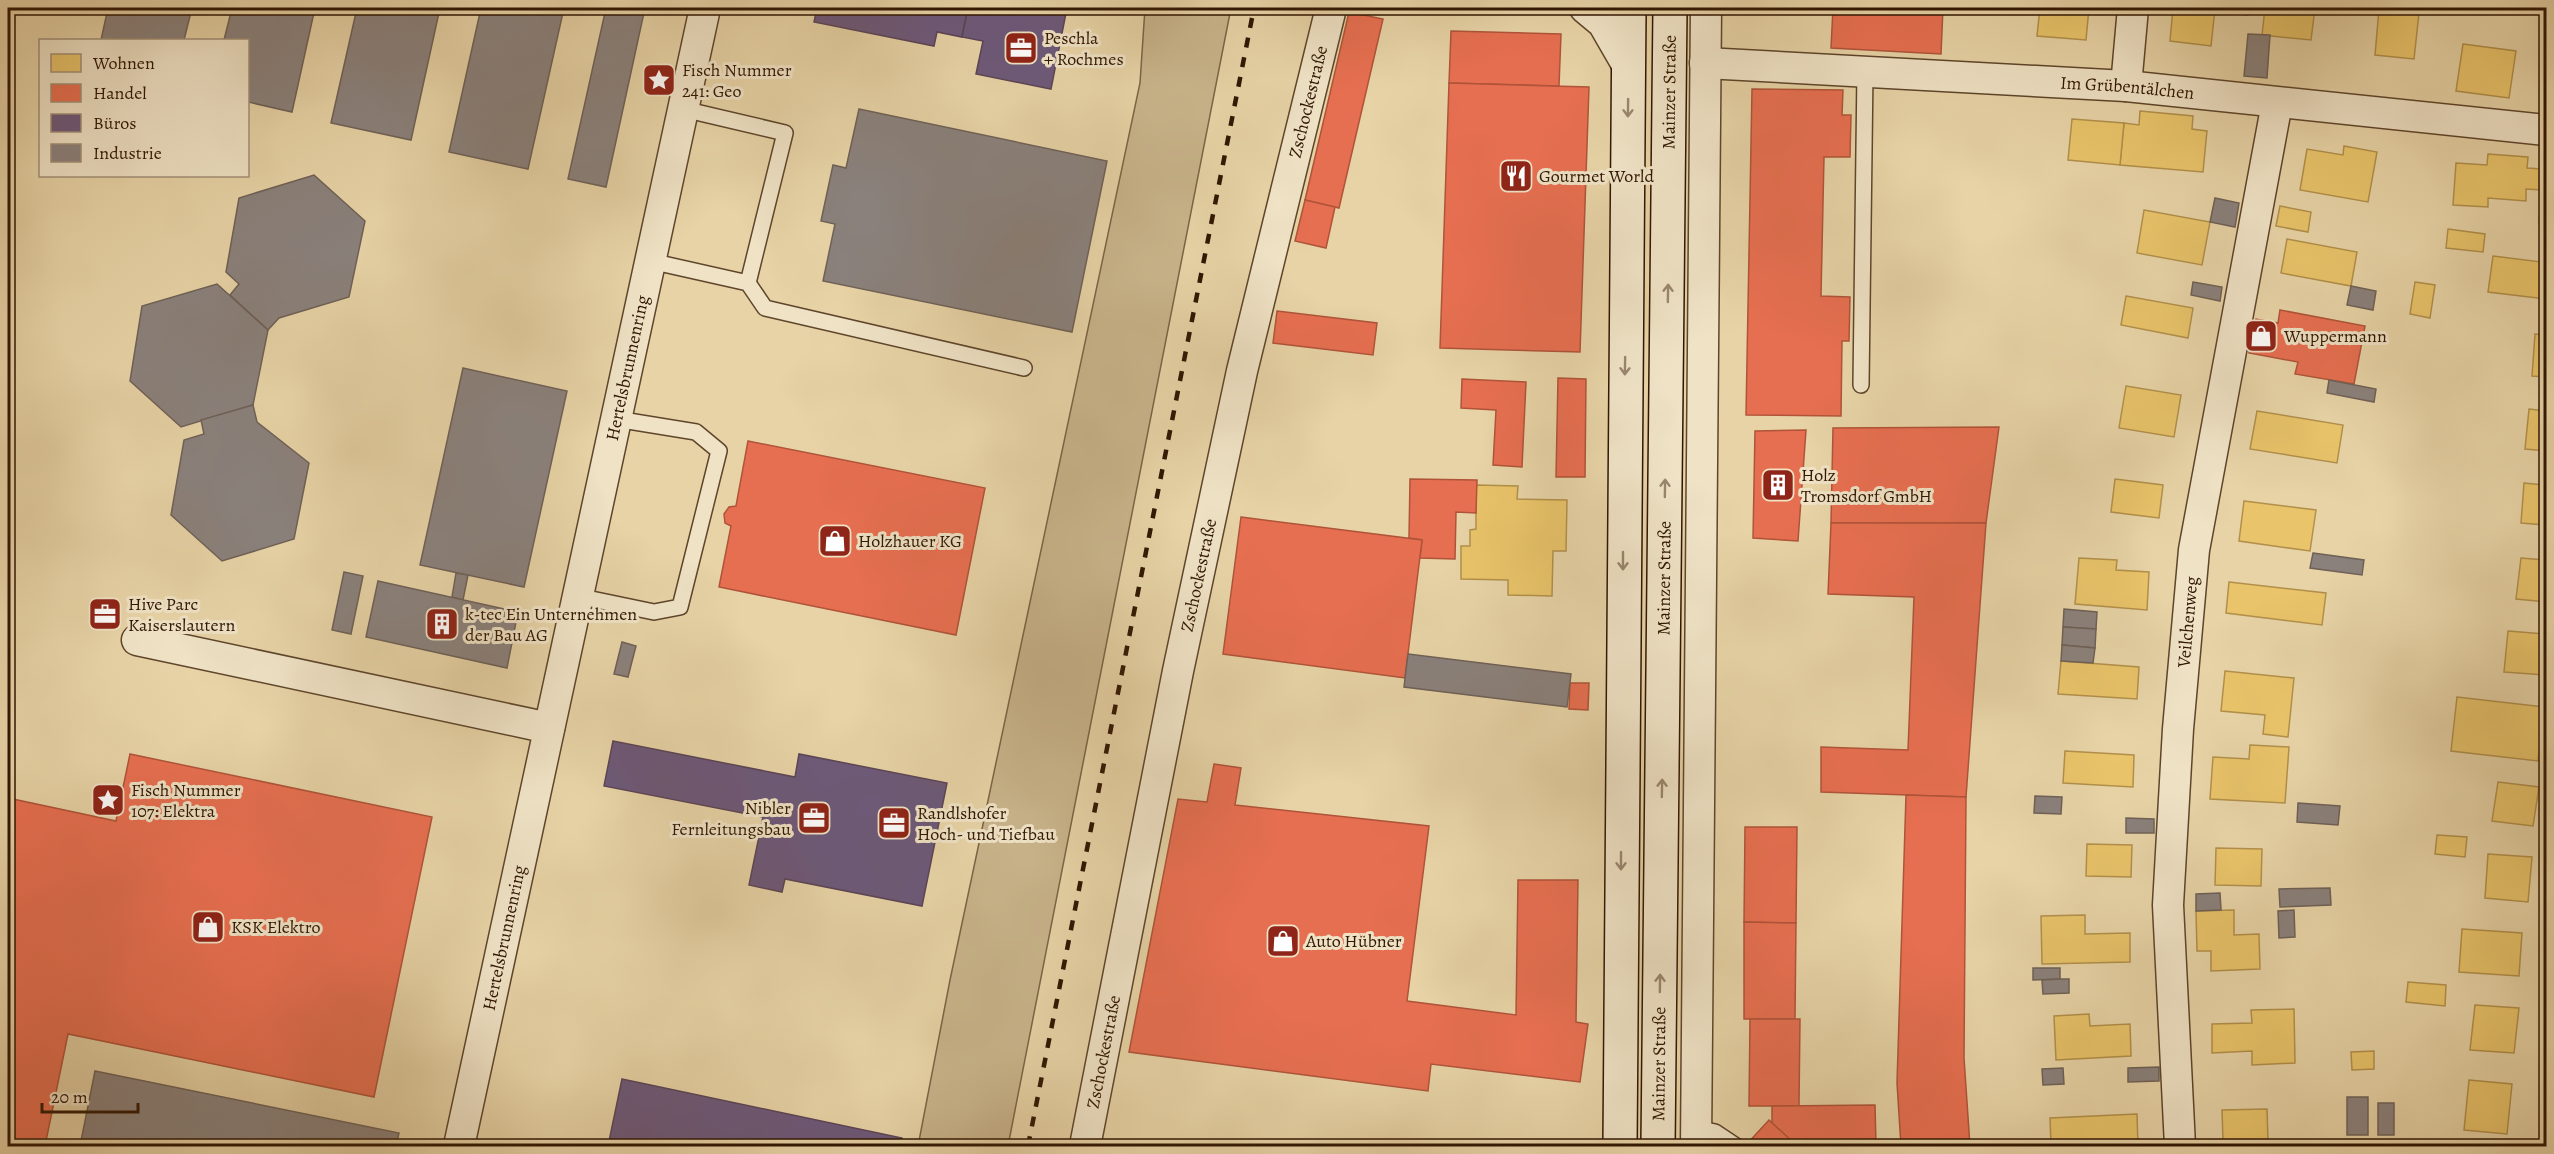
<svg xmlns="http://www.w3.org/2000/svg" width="2554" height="1154" font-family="Alegreya,serif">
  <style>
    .green { fill: #c8b38a; stroke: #7c6446; stroke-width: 1.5 }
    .homes { fill: #e9c46a; stroke: #b2904b; stroke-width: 1.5 }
    .shops { fill: #e76f51; stroke: #b05439; stroke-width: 1.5 }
    .offices { fill: #6d597a; stroke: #5b4556; stroke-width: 1.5 }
    .industry { fill: #8a817c; stroke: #6f6157; stroke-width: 1.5 }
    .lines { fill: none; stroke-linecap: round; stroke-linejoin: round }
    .lane-casing { stroke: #5e452b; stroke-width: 18 }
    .street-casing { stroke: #5e452b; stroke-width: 33 }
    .secondary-casing { stroke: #301602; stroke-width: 36 }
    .lane { stroke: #efe2c5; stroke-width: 15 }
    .street { stroke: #efe2c5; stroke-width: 30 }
    .secondary { stroke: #efe2c5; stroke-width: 33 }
    .rail { stroke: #301602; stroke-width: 4.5; stroke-dasharray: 10 10; stroke-linecap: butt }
    .oneway { stroke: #99866d }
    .labels { text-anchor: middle; stroke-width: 6; stroke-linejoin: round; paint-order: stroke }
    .poi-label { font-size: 18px; fill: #301602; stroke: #efe2c5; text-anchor: start }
    .street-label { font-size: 18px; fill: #301602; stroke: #efe2c5 }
  </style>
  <rect width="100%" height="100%" fill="#e7d3a6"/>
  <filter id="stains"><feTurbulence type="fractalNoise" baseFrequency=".00333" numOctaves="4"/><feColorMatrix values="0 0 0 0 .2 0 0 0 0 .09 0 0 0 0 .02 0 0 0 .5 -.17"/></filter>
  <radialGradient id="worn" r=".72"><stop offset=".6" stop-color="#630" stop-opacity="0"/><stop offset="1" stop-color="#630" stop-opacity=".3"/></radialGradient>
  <path class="green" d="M 1145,8 L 1231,8 L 1008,1146 L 918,1146 L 950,980 L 1140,83 Z"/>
  <g class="homes">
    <path d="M 2040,8 L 2089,8 L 2086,40 L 2037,36 Z"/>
    <path d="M 2173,8 L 2215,9 L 2211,46 L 2170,41 Z"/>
    <path d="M 2265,8 L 2315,8 L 2311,40 L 2262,35 Z"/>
    <path d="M 2541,8 L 2546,8 L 2546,17 L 2540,16 Z"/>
    <path d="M 2379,9 L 2419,13 L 2414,59 L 2375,55 Z"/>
    <path d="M 2463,44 L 2516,51 L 2509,98 L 2456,91 Z"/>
    <path d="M 2140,111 L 2193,116 L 2192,129 L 2207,131 L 2203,172 L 2120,165 L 2124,123 L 2139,125 Z"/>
    <path d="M 2072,119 L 2124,123 L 2120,165 L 2068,160 Z"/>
    <path d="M 2344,146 L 2377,152 L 2368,202 L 2300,190 L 2307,149 L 2343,155 Z"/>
    <path d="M 2488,154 L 2528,157 L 2527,168 L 2543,169 L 2542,190 L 2526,189 L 2526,201 L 2488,198 L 2488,207 L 2453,205 L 2456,163 L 2487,165 Z"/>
    <path d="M 2542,179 L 2546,179 L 2546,224 L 2539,223 Z"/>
    <path d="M 2280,206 L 2311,212 L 2308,232 L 2276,226 Z"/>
    <path d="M 2144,210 L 2210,222 L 2202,265 L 2137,253 Z"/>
    <path d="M 2448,229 L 2485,234 L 2483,252 L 2446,248 Z"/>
    <path d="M 2287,239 L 2357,252 L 2351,286 L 2281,273 Z"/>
    <path d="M 2493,256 L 2541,262 L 2542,258 L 2546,258 L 2546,299 L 2488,292 Z"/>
    <path d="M 2415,282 L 2435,285 L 2430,318 L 2410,314 Z"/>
    <path d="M 2126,296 L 2193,308 L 2188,338 L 2121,325 Z"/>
    <path d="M 2535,334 L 2546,335 L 2546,377 L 2532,376 Z"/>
    <path d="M 2126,386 L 2181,395 L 2174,437 L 2119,428 Z"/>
    <path d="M 2529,409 L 2546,411 L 2546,451 L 2525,449 Z"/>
    <path d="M 2257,411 L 2343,425 L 2337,463 L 2250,449 Z"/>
    <path d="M 2115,479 L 2163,485 L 2159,518 L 2111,512 Z"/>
    <path d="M 2524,483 L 2546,485 L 2546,525 L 2521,523 Z"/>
    <path d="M 1476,485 L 1518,486 L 1517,499 L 1567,500 L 1566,551 L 1553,551 L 1552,596 L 1508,595 L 1508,580 L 1461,579 L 1461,546 L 1470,546 L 1470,530 L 1476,529 Z"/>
    <path d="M 2244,501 L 2316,510 L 2310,551 L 2239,541 Z"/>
    <path d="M 2079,558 L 2117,560 L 2116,570 L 2149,572 L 2147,610 L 2075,604 Z"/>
    <path d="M 2521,558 L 2546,560 L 2546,602 L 2516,599 Z"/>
    <path d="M 2229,582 L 2326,593 L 2322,625 L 2226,613 Z"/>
    <path d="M 2508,631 L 2546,634 L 2546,675 L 2504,672 Z"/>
    <path d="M 2061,661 L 2139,667 L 2137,699 L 2058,694 Z"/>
    <path d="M 2225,671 L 2294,678 L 2288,737 L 2263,734 L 2265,715 L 2221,711 Z"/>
    <path d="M 2457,697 L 2545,707 L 2538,761 L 2451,751 Z"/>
    <path d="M 2250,745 L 2289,747 L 2285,803 L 2210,799 L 2213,757 L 2249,759 Z"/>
    <path d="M 2065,751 L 2134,755 L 2133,787 L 2063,783 Z"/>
    <path d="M 2498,782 L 2539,787 L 2533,826 L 2492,821 Z"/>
    <path d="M 2437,835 L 2467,837 L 2465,857 L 2435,854 Z"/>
    <path d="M 2087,844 L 2132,845 L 2131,877 L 2086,876 Z"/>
    <path d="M 2216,848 L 2262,849 L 2261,886 L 2215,885 Z"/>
    <path d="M 2488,854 L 2532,857 L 2528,902 L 2485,898 Z"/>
    <path d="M 2234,910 L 2234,935 L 2259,934 L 2260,969 L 2211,971 L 2211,951 L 2197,951 L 2196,911 Z"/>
    <path d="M 2085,915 L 2085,934 L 2130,933 L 2130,962 L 2042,964 L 2041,916 Z"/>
    <path d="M 2462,929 L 2522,933 L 2519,976 L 2459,972 Z"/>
    <path d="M 2408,982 L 2446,985 L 2445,1006 L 2406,1002 Z"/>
    <path d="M 2475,1005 L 2519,1008 L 2514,1053 L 2470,1050 Z"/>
    <path d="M 2294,1009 L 2295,1063 L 2252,1065 L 2252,1051 L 2212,1053 L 2212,1024 L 2252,1023 L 2251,1010 Z"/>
    <path d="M 2089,1014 L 2090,1026 L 2130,1024 L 2131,1056 L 2056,1060 L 2054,1016 Z"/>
    <path d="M 2374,1051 L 2374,1069 L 2352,1070 L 2351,1052 Z"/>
    <path d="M 2469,1080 L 2512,1084 L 2507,1134 L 2464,1130 Z"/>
    <path d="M 2267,1109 L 2268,1140 L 2223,1141 L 2222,1110 Z"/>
    <path d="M 2137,1114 L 2138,1146 L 2051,1146 L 2050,1118 Z"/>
  </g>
  <g class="shops">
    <path d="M 1833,8 L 1943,8 L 1941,54 L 1831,48 Z"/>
    <path d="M 1349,12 L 1383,19 L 1339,208 L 1305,200 Z"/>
    <path d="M 1451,31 L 1561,34 L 1559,86 L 1449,83 Z"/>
    <path d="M 1449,83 L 1589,87 L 1580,352 L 1440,348 Z"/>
    <path d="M 1752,89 L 1843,90 L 1842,115 L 1851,115 L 1850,157 L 1824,157 L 1821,296 L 1850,297 L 1849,341 L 1842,341 L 1841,416 L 1746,415 Z"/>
    <path d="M 1305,200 L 1335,207 L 1326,248 L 1295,241 Z"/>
    <path d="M 2280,310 L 2365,326 L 2354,384 L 2295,374 L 2298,362 L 2249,353 L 2256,319 L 2278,323 Z"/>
    <path d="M 1277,311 L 1377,323 L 1373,355 L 1273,343 Z"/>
    <path d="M 1558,378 L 1586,379 L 1585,477 L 1556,477 Z"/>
    <path d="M 1462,379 L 1526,382 L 1522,467 L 1493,465 L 1496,410 L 1461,408 Z"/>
    <path d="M 1999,427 L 1986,523 L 1831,523 L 1833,428 Z"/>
    <path d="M 1806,430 L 1798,541 L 1753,538 L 1755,431 Z"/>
    <path d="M 748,441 L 985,488 L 956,635 L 719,587 L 731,526 L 725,523 L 724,514 L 729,507 L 736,506 Z"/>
    <path d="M 1410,479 L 1477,480 L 1476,513 L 1456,512 L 1455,559 L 1420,558 L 1422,540 L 1409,538 Z"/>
    <path d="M 1241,517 L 1422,540 L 1405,678 L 1223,654 Z"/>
    <path d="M 1831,523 L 1986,523 L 1966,797 L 1821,792 L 1821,747 L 1908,750 L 1914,597 L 1828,594 Z"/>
    <path d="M 1570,683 L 1589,683 L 1588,710 L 1569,709 Z"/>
    <path d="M 130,754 L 432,817 L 374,1097 L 68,1034 L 45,1146 L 8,1146 L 8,798 L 116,821 Z"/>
    <path d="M 1214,764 L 1241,768 L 1235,805 L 1429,826 L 1407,1001 L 1516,1015 L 1518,880 L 1578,880 L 1576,1022 L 1588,1024 L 1580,1082 L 1431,1064 L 1428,1091 L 1129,1052 L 1178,799 L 1207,802 Z"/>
    <path d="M 1906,795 L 1966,797 L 1964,1058 L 1970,1146 L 1901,1146 L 1897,1083 Z"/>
    <path d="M 1745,827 L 1797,827 L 1796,923 L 1744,922 Z"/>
    <path d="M 1744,922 L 1796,923 L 1795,1019 L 1744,1019 Z"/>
    <path d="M 1750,1019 L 1800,1019 L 1799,1106 L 1749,1106 Z"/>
    <path d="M 1875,1105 L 1876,1146 L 1789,1146 L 1781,1136 L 1772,1130 L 1772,1106 Z"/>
    <path d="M 1769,1120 L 1796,1145 L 1795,1146 L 1745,1146 Z"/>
  </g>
  <g class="offices">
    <path d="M 817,8 L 968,8 L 962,37 L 937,32 L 934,46 L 814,22 Z"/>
    <path d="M 968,8 L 1067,8 L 1051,89 L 976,74 L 983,41 L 962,37 Z"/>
    <path d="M 613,741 L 795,777 L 799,754 L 947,783 L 922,906 L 785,879 L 782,892 L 749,885 L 763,817 L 604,786 Z"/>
    <path d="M 622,1079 L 902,1138 L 900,1146 L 608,1146 Z"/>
  </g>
  <g class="industry">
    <path d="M 108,8 L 192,8 L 184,40 L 101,40 Z"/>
    <path d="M 232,8 L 315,8 L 292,112 L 248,102 L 248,40 L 224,40 Z"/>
    <path d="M 357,8 L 440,8 L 411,140 L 331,123 Z"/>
    <path d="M 481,8 L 564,8 L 528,169 L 449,152 Z"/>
    <path d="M 606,8 L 645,8 L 606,187 L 568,179 Z"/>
    <path d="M 2220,8 L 2249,8 L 2248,15 L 2219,12 Z"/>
    <path d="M 2248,34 L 2270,35 L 2267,78 L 2244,76 Z"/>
    <path d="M 859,109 L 1107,161 L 1072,332 L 823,281 L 835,224 L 821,221 L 833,165 L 846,168 Z"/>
    <path d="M 314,175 L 365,221 L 349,297 L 279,318 L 268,330 L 230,295 L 239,284 L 226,272 L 239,198 Z"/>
    <path d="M 2215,198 L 2239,203 L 2235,227 L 2210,222 Z"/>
    <path d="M 2193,282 L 2222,287 L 2220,301 L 2191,295 Z"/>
    <path d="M 217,284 L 268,330 L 253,405 L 181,427 L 130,381 L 142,306 Z"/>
    <path d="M 2351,286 L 2376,291 L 2373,310 L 2347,305 Z"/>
    <path d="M 463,368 L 567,391 L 524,587 L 420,565 Z"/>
    <path d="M 2329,380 L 2376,389 L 2374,402 L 2327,393 Z"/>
    <path d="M 253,405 L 257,422 L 309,463 L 294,539 L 222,561 L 171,515 L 184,440 L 204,434 L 201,420 Z"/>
    <path d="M 2313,553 L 2364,560 L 2362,575 L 2310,568 Z"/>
    <path d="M 344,572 L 363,576 L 351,634 L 332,630 Z"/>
    <path d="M 456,573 L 468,575 L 463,600 L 452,597 Z"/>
    <path d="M 378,581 L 518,612 L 507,668 L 366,637 Z"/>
    <path d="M 2064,609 L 2097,612 L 2096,629 L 2063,627 Z"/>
    <path d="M 2063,627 L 2096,629 L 2095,648 L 2062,645 Z"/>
    <path d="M 622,642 L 636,646 L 628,677 L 614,674 Z"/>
    <path d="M 2062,645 L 2095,648 L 2093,663 L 2061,661 Z"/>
    <path d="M 1408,654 L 1571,674 L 1567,707 L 1404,687 Z"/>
    <path d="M 2035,796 L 2062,797 L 2061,814 L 2034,813 Z"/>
    <path d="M 2298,803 L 2340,806 L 2338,825 L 2297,822 Z"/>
    <path d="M 2126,818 L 2154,819 L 2154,833 L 2126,833 Z"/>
    <path d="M 2330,888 L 2331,905 L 2280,907 L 2279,889 Z"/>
    <path d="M 2220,893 L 2221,910 L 2196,911 L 2196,894 Z"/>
    <path d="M 2294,910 L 2295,937 L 2279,938 L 2278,911 Z"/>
    <path d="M 2033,968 L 2060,968 L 2060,979 L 2033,980 Z"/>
    <path d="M 2060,979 L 2069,979 L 2069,993 L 2043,994 L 2042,980 Z"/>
    <path d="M 2159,1067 L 2159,1081 L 2128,1082 L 2128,1068 Z"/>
    <path d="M 2063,1068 L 2064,1084 L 2043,1085 L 2042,1069 Z"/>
    <path d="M 95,1071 L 399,1133 L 396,1146 L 80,1146 Z"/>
    <rect x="2347" y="1097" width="21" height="38"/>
    <rect x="2378" y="1103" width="16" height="32"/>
  </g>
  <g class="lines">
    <defs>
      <g id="lane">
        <path d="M 683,109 L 785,133 L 748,283"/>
        <path d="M 650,261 L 748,283 L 765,308 L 1024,368"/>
        <path d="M 1861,385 L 1865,71"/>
        <path d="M 577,596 L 654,612 L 680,607 L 719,451 L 696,432 L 616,419"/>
        <path d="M 1696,1128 L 1715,1132 L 1736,1146"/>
      </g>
      <g id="street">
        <path d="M 1585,8 L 1603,23 L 1629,68"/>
        <path id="s1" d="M 1705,63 L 2126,86 L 2546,130"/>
        <path d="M 2126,86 L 2133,8"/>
        <path d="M 137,640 L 549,728"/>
        <path id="s2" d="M 459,1146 L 705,8"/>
        <path id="s3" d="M 1085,1146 L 1178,671 L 1242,371 L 1331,8"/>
        <path d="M 1696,1146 L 1706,8"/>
        <path id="s4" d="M 2180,1146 L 2168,905 L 2178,729 L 2194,550 L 2277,103"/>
      </g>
      <g id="secondary">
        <path d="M 1620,1146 L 1629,8"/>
        <path id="s5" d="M 1658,1146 L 1670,8"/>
      </g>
    </defs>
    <use href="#lane" class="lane-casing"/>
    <use href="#street" class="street-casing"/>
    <use href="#secondary" class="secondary-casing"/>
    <use href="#lane" class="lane"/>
    <use href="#street" class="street"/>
    <use href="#secondary" class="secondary"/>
    <path class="rail" d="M 1028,1146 L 1254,8"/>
  </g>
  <defs><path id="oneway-shaft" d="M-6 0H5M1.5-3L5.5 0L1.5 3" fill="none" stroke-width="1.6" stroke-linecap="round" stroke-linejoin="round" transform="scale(1.5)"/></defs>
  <g class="oneway">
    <use href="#oneway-shaft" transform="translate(1628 108) rotate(91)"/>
    <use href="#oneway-shaft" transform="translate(1668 293) rotate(-89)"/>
    <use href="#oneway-shaft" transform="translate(1625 366) rotate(91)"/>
    <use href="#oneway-shaft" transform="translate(1665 488) rotate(-89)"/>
    <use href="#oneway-shaft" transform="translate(1623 561) rotate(90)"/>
    <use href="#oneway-shaft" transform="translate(1662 788) rotate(-89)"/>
    <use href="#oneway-shaft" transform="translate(1621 861) rotate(90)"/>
    <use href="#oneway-shaft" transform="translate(1660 983) rotate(-89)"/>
  </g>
  <defs>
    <symbol id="office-square" viewBox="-11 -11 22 22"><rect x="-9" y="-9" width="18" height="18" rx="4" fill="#8f2418" stroke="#efe2c5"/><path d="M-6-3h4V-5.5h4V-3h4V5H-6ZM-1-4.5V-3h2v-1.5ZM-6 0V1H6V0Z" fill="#fff"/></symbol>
    <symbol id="sight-square" viewBox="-11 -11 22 22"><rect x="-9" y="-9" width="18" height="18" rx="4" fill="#8f2418" stroke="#efe2c5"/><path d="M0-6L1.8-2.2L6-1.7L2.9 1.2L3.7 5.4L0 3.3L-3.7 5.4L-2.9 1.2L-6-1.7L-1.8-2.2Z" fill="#fff"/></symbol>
    <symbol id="restaurant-square" viewBox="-11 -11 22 22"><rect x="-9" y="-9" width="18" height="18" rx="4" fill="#8f2418" stroke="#efe2c5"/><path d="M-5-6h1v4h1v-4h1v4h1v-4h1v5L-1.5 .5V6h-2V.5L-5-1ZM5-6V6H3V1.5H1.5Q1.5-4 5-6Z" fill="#fff"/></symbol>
    <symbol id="shop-square" viewBox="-11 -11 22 22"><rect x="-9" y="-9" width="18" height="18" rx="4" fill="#8f2418" stroke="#efe2c5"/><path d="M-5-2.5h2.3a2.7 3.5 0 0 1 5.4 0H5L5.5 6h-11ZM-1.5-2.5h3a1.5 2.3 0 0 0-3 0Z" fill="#fff"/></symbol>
    <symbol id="building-square" viewBox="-11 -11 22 22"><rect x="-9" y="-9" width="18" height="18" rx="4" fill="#8f2418" stroke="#efe2c5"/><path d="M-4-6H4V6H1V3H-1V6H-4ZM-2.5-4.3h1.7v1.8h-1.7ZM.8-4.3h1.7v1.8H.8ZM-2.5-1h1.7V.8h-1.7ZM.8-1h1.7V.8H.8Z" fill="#fff"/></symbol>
  </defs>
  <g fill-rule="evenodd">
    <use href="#office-square" x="1002" y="29" width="38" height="38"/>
    <use href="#sight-square" x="640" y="61" width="38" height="38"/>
    <use href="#restaurant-square" x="1497" y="157" width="38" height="38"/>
    <use href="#shop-square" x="2242" y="317" width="38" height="38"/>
    <use href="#building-square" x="1759" y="466" width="38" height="38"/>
    <use href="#shop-square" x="816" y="522" width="38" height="38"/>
    <use href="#office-square" x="86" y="595" width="38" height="38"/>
    <use href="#building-square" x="423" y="605" width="38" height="38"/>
    <use href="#sight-square" x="89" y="781" width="38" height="38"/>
    <use href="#office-square" x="795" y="799" width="38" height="38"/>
    <use href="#office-square" x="875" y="804" width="38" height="38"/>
    <use href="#shop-square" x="189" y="908" width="38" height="38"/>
    <use href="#shop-square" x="1264" y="922" width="38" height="38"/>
  </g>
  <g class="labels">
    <g class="poi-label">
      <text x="1044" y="44">Peschla<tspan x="1044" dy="21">+ Rochmes</tspan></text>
      <text x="682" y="76">Fisch Nummer<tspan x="682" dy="21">241: Geo</tspan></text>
      <text x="1539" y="182">Gourmet World</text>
      <text x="2284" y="342">Wuppermann</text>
      <text x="1801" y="481">Holz<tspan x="1801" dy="21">Tromsdorf GmbH</tspan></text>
      <text x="858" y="547">Holzhauer KG</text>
      <text x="128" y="610">Hive Parc<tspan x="128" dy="21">Kaiserslautern</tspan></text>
      <text x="465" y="620">k-tec Ein Unternehmen<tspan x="465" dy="21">der Bau AG</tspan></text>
      <text x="131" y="796">Fisch Nummer<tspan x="131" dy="21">107: Elektra</tspan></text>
      <text x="791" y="814" text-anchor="end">Nibler<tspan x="791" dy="21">Fernleitungsbau</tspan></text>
      <text x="917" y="819">Randlshofer<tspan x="917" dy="21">Hoch- und Tiefbau</tspan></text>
      <text x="231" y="933">KSK Elektro</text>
      <text x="1306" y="947">Auto Hübner</text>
    </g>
    <g class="street-label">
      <text dy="6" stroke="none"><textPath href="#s1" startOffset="423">Im Grübentälchen</textPath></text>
      <text dy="6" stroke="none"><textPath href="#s5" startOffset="1054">Mainzer Straße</textPath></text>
      <text dy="6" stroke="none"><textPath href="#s3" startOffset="1068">Zschockestraße</textPath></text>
      <text dy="6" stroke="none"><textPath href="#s2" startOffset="796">Hertelsbrunnenring</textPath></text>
      <text dy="6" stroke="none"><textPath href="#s3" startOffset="582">Zschockestraße</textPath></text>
      <text dy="6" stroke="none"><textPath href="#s5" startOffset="568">Mainzer Straße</textPath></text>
      <text dy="6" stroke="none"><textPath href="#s4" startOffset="525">Veilchenweg</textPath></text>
      <text dy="6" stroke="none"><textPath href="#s2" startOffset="213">Hertelsbrunnenring</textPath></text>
      <text dy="6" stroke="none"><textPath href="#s3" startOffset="96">Zschockestraße</textPath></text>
      <text dy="6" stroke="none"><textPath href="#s5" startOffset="82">Mainzer Straße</textPath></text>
    </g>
  </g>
  <rect width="2554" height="1154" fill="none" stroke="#e7d3a6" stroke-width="30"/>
  <rect x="9" y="9" width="2536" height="1136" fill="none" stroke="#301602" stroke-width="3"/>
  <rect x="15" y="15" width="2524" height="1124" fill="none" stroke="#301602" stroke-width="1.5"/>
  <rect x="39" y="39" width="210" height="138" fill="#efe2c5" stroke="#a39077" stroke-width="1.5"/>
  <rect x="51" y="54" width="30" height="18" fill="#e9c46a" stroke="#a39077" stroke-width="1.5"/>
  <text x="93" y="69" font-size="18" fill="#301602">Wohnen</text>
  <rect x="51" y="84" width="30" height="18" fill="#e76f51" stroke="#a39077" stroke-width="1.5"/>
  <text x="93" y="99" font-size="18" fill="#301602">Handel</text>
  <rect x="51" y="114" width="30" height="18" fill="#6d597a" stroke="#a39077" stroke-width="1.5"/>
  <text x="93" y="129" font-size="18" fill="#301602">Büros</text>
  <rect x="51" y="144" width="30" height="18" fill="#8a817c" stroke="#a39077" stroke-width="1.5"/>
  <text x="93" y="159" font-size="18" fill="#301602">Industrie</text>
  <path d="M42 1103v9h96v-9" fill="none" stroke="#301602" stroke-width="3"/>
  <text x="51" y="1103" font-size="18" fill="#301602" stroke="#efe2c5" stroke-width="4.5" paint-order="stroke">20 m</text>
  <rect width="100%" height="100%" filter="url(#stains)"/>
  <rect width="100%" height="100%" fill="url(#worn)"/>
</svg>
